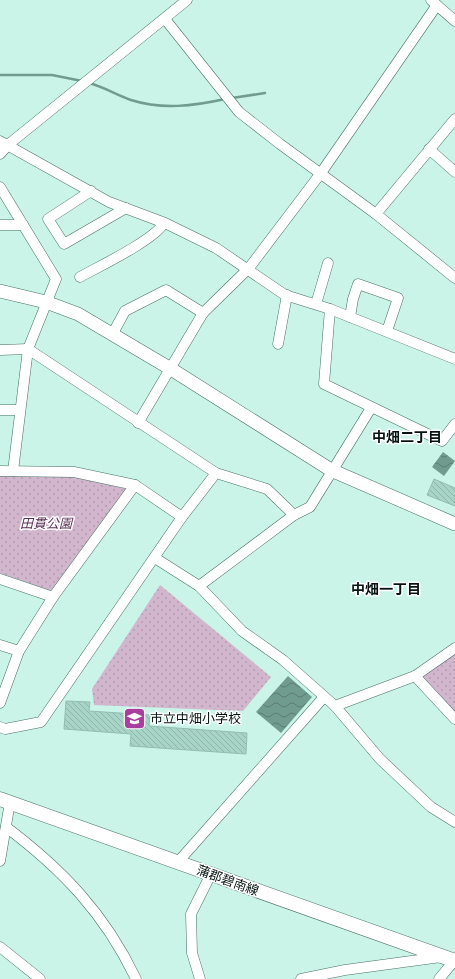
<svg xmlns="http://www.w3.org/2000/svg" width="455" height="979" font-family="'Source Serif 4','Noto Sans JP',serif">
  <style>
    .park { fill: url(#park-dots) }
    .water { fill: url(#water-waves) }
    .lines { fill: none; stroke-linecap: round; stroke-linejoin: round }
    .stream { stroke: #709b8f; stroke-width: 2.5 }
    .building { fill: url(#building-back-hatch); stroke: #93bdb1 }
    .minor-casing { stroke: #497066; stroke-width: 11 }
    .tertiary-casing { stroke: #497066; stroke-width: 14 }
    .secondary-casing { stroke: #497066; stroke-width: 15 }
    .minor { stroke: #fff; stroke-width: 10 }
    .tertiary { stroke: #fff; stroke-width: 13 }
    .secondary { stroke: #fff; stroke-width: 14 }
    .labels { text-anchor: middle; stroke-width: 3; stroke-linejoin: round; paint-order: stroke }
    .park-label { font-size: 13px; font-style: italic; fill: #582f53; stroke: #fff }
    .poi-label { font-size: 13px; fill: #051410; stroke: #fff; text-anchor: start }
    .street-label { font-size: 13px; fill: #051410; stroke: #fff }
    .neighbourhood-label { font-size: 14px; font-weight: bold; fill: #051410; stroke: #fff }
  </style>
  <defs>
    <pattern id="park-dots" width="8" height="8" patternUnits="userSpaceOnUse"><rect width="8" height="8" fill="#d2b6cd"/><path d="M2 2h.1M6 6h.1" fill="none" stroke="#b39caf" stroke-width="1.8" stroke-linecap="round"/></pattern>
    <pattern id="water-waves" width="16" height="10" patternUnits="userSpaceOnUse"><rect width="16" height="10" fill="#709b8f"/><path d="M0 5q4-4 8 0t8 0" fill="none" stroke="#5a7d73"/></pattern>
    <pattern id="building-back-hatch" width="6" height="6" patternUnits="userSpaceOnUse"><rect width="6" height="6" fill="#a7d4c7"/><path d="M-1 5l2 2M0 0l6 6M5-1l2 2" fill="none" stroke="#8eb5aa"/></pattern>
  </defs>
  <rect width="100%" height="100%" fill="#c9f4e7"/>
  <g class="park">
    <path d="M 0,476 L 72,476 L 127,489 L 55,589 L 49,590 L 0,573 Z"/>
    <path d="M 160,585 L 271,677 L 243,711 L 94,705 L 92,689 Z"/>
    <path d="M 455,654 L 455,712 L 422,677 Z"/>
  </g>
  <g class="water">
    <path d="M 443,452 L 455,461 L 444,476 L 432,467 Z"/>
    <path d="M 288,676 L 312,697 L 281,733 L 256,712 Z"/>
  </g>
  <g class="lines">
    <g class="stream">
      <path d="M 0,75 L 52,75 L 82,81"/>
      <path d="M 89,83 C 104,87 117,95 131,100 C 162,110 194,106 225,99"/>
      <path d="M 232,98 L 265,93"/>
    </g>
  </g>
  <g class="building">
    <path d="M 434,479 L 455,488 L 455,506 L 427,495 Z"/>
    <path d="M 66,701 L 90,702 L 89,711 L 150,715 L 149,726 L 247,733 L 246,754 L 130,746 L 131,734 L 64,729 Z"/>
  </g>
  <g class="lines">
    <defs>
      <g id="minor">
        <path d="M 431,0 L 455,21"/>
        <path d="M 165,19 L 239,112 L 280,144 L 376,214 L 455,278"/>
        <path d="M 0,141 L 109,202 L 165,223 L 216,248 L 285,295 L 330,309 L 455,359"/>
        <path d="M 429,149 L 455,172"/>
        <path d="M 0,154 L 9,144 L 187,0"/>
        <path d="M 0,187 L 56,279 L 28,349 L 13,471"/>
        <path d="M 91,191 L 48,219 L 64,244 L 126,208"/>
        <path d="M 376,214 L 455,119"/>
        <path d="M 0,225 L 23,225"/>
        <path d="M 80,277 C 100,266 154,240 164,223"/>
        <path d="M 316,304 L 328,263"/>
        <path d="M 330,309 L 324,384 L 442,441 L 455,424"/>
        <path d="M 350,317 L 353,299 L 358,284 L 398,298 L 387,331"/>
        <path d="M 113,333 L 125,311 L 166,290 L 203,313"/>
        <path d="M 278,344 L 287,295"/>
        <path d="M 0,350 L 28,349 L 216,473 L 267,489 L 294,515"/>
        <path d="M 0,410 L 20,410"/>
        <path d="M 138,423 L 203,313 L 249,268 L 321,173 L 437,5"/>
        <path d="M 0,471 L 74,472 L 135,485 L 182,517"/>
        <path d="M 155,558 L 199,586 L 242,631 L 283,660 L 335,706 L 380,759 L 431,807 L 455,822"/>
        <path d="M 0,579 L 53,597"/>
        <path d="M 199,586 L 294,515 L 310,507 L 371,408"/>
        <path d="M 0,645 L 19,651"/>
        <path d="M 415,676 L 455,719"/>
        <path d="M 0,703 L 19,651 L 53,597 L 135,485"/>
        <path d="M 335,706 L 415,676 L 455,648"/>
        <path d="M 0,727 L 5,729 L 41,722 L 182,517 L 216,473"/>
        <path d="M 6,827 C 63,870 105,914 136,979"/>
        <path d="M 0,861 L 10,802"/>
        <path d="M 178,862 L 324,697"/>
        <path d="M 0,947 L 40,979"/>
        <path d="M 200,979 L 192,953 L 191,914 L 211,874"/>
        <path d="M 301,979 L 345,970 L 441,957"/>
        <path d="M 439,979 L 454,961"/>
      </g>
      <path id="tertiary" d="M 0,291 L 46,302 L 78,314 L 171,369 L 331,470 L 455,524"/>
      <path id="secondary" d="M 0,799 L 455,961"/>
    </defs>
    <use href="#minor" class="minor-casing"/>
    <use href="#tertiary" class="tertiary-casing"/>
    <use href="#secondary" class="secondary-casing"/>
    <use href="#minor" class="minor"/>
    <use href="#tertiary" class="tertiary"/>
    <use href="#secondary" class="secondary"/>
  </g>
  <defs>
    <symbol id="school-square" viewBox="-11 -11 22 22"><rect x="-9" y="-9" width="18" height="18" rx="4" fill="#aa3e9e" stroke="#fff"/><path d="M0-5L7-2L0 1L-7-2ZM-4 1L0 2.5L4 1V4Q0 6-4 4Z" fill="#fff"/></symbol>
  </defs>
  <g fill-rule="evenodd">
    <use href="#school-square" x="122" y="706" width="25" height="25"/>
  </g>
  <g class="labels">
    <g class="park-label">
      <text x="46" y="528">田貫公園</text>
    </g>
    <g class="poi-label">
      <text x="150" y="723">市立中畑小学校</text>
    </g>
    <g class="street-label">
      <text transform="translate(228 880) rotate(20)" y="5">蒲郡碧南線</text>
    </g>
    <g class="neighbourhood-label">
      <text x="407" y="442">中畑二丁目</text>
      <text x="386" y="594">中畑一丁目</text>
    </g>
  </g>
</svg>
